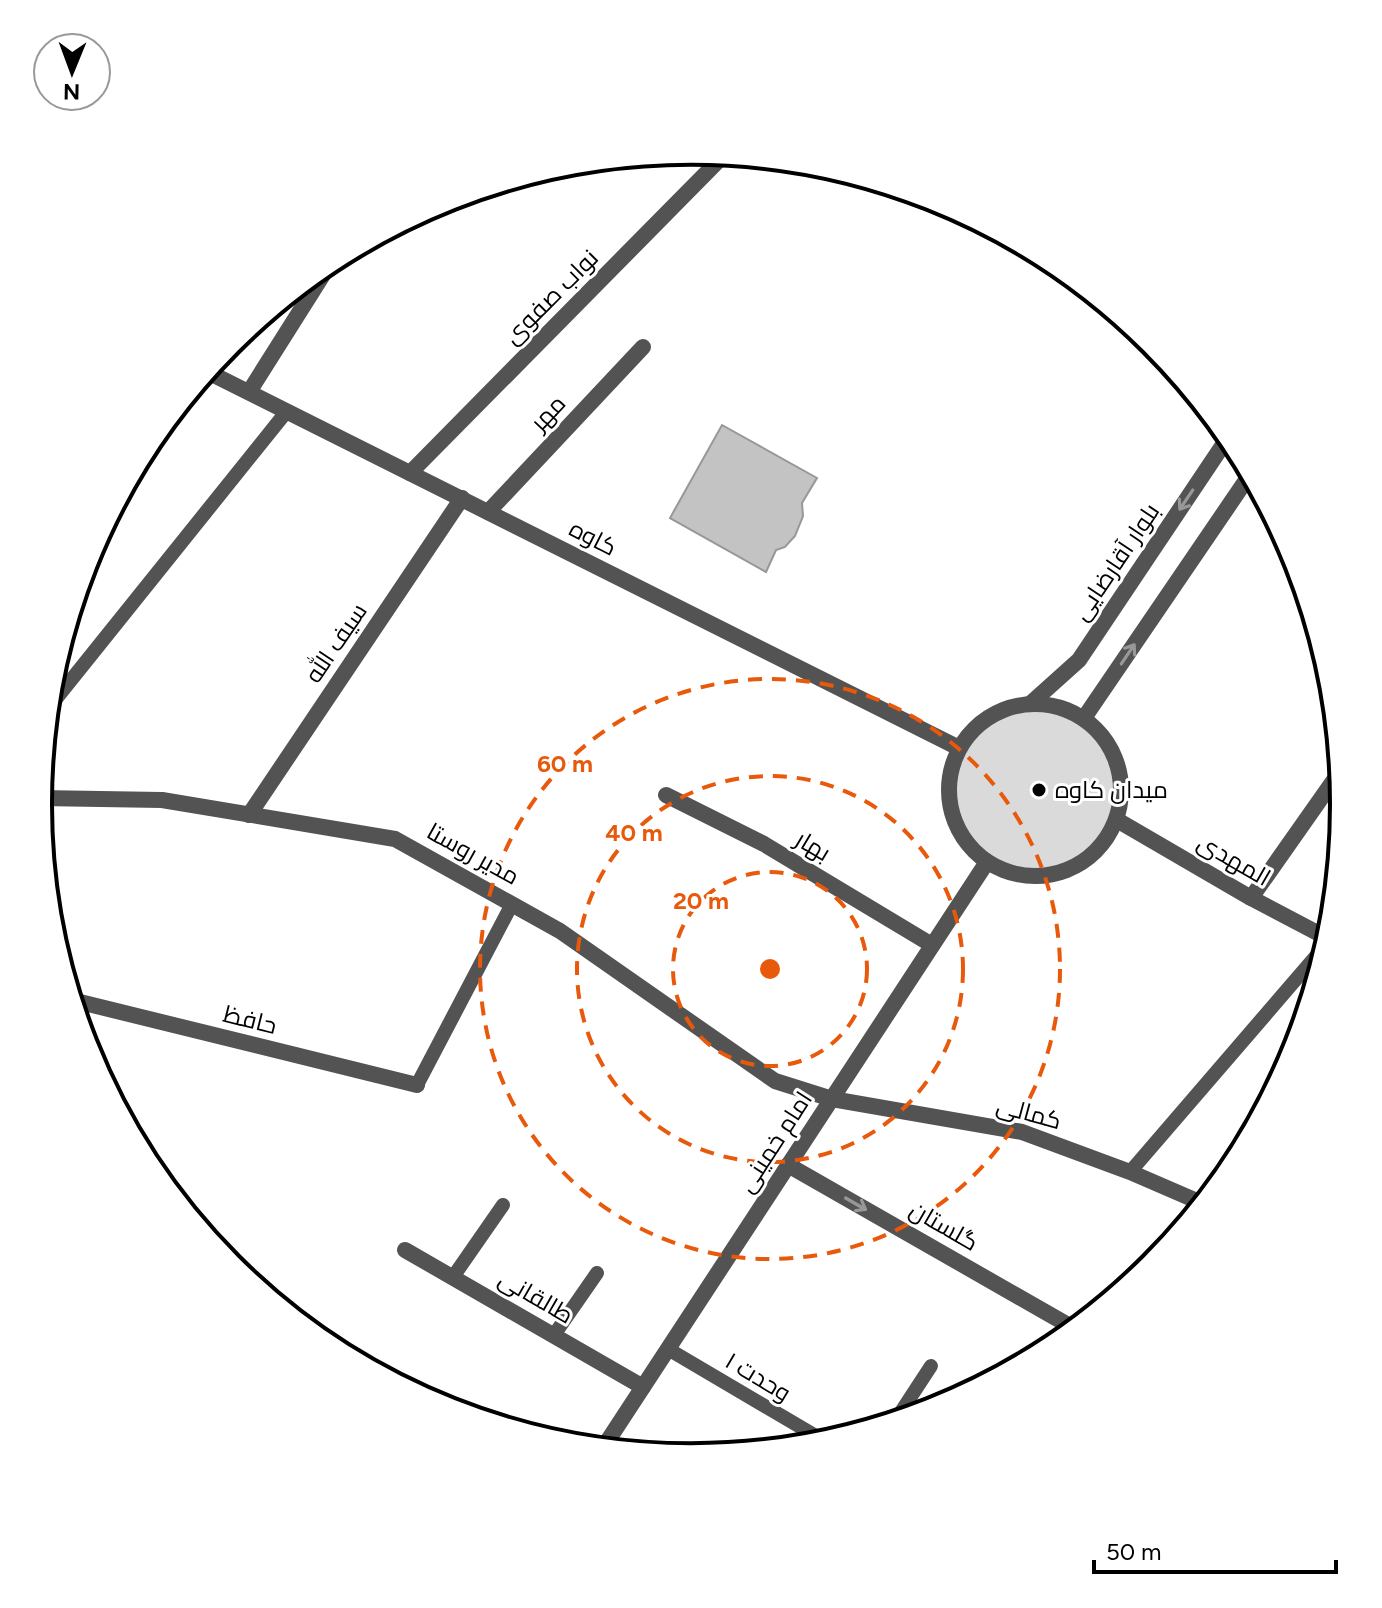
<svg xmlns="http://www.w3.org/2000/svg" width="1382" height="1608" font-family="Figtree,Cairo,sans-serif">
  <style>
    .green { fill: #dadada }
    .building { fill: #c3c3c3; stroke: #979797; stroke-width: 2 }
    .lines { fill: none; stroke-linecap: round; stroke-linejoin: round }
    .service { stroke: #535353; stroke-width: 14 }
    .minor { stroke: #535353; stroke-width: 16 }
    .tertiary { stroke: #535353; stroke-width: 16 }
    .oneway { stroke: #989898 }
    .ring { fill: none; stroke: #e8590c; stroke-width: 4; stroke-dasharray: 14 10 }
    .poi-dot { fill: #000; stroke: #fff; stroke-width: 3 }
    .labels { text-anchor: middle; stroke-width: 6; stroke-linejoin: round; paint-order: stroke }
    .street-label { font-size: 24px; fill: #000; stroke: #fff }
    .poi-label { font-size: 24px; fill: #000; stroke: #fff; text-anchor: start }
    .rim { fill: none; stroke: #000; stroke-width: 4 }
    .centre { fill: #e8590c; stroke: #fff; stroke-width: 4 }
    .ring-label { font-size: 24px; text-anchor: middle; font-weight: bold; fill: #e8590c; stroke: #fff; stroke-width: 6; stroke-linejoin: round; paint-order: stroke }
  </style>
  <rect width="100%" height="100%" fill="#fff"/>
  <circle class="green" cx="1037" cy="787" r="87"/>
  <path class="building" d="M 722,425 L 817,478 L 802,503 L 803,516 L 795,536 L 785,547 L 776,550 L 766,572 L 670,518 Z"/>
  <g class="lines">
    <g class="service">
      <path d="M 47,710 L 287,411"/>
      <path d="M 417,1085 L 512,904"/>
      <path d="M 1130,1172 L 1329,941"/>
      <path d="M 453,1277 L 503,1205"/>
      <path d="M 554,1335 L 597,1273"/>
      <path d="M 668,1349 L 826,1442"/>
      <path d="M 895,1421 L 931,1366"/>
    </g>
    <g class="minor">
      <path d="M 249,392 L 333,259"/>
      <path d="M 410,473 L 725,154"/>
      <path d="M 488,512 L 643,347"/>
      <path d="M 666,795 L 764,844 L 932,945"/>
      <path d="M 39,798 L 162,800 L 395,839 L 560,931 L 775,1081 L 832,1099 L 1022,1132 L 1130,1172 L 1204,1204"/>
      <path d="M 249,815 L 462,498"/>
      <path d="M 1251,898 L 1341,770"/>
      <path d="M 72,1000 L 417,1085"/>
      <path d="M 788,1165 L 1075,1329"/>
      <path d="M 405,1250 L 643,1387"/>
    </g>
    <g class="tertiary">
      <path d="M 206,371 L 959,748"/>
      <circle cx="1035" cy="790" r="86"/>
      <path d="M 1030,704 L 1079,660 L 1229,436"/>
      <path d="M 1084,718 L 1251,473"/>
      <path d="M 1117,820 L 1251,898 L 1329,939"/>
      <path d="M 603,1448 L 987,862"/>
    </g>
  </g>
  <defs><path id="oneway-shaft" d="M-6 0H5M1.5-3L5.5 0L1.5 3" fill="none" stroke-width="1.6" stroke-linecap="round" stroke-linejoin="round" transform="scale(2)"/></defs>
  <g class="oneway">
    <use href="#oneway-shaft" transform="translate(1186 500) rotate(124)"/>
    <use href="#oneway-shaft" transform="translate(1128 654) rotate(-56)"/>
    <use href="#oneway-shaft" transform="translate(856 1204) rotate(30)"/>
  </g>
  <g class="ring">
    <circle cx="770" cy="969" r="97"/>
    <circle cx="770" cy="969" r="193"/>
    <circle cx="770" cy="969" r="290"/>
  </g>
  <circle class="poi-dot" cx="1039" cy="790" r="8"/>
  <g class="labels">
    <g class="street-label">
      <text transform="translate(551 297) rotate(-45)" y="8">نواب صفوی</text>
      <text transform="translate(548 413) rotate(-47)" y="8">مهر</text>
      <text transform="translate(593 538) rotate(27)" y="8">کاوه</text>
      <text transform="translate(1116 562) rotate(-56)" y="8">بلوار آقارضایی</text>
      <text transform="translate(336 643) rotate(-56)" y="8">سیف الله</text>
      <text transform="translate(813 846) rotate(31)" y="8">بهار</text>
      <text transform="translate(473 854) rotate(29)" y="8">مدیر روستا</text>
      <text transform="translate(1234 860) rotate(30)" y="8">المهدی</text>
      <text transform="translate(250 1020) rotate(14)" y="8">حافظ</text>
      <text transform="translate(1029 1113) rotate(15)" y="8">کمالی</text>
      <text transform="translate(775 1142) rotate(-57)" y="8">امام خمینی</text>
      <text transform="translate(944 1226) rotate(30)" y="8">گلستان</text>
      <text transform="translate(536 1297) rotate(30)" y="8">طالقانی</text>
      <text transform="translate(758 1377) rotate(31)" y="8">وحدت ۱</text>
    </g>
    <g class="poi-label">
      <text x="1055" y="798">میدان کاوه</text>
    </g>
  </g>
  <path d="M0 0H1382V1608H0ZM52 804a639 639 0 1 1 1278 0a639 639 0 1 1-1278 0Z" fill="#fff" fill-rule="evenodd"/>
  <path class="rim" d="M52 804a639 639 0 1 1 1278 0a639 639 0 1 1-1278 0Z"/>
  <circle cx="770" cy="969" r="12" class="centre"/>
  <g class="ring-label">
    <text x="565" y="772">60 m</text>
    <text x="634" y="841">40 m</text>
    <text x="701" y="909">20 m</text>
  </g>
  <g transform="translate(72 72) rotate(181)"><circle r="38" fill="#ffffff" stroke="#999999" stroke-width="2"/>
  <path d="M0-6L14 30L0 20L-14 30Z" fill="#000000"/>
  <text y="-12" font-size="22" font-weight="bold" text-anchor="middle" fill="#000000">N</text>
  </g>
  <path d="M1094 1560v12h242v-12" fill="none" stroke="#000000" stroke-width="4"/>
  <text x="1106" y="1560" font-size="24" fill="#000000" stroke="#ffffff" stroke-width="6" paint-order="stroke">50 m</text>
</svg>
